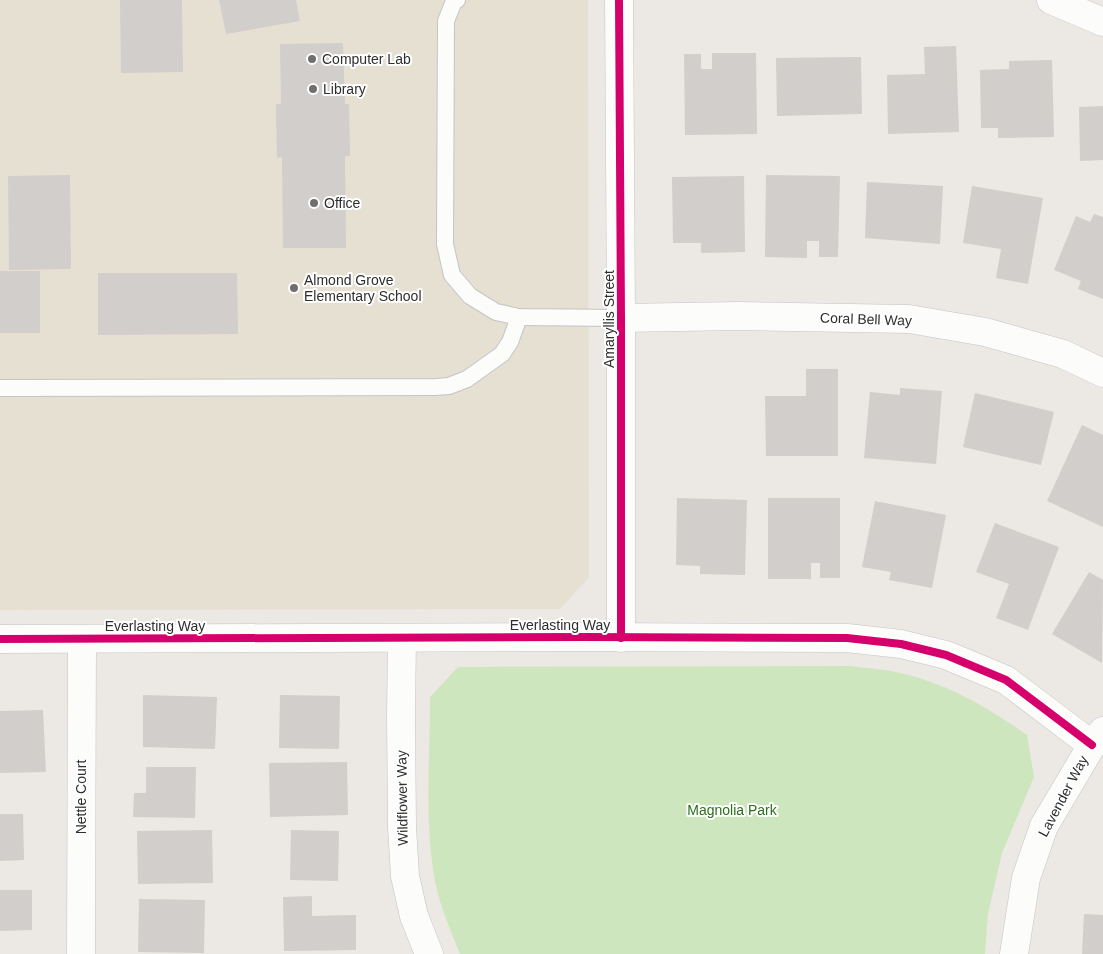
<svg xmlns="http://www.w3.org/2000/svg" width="1103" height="954" font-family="Arial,sans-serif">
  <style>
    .education { fill: #e6e0d3 }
    .green { fill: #cee6be }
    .building { fill: #d1cecb }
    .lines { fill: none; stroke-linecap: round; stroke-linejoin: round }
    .service-casing { stroke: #c5c4c5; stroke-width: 18 }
    .minor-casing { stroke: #c5c4c5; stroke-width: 29 }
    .service { stroke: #fcfcfb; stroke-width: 16 }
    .minor { stroke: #fcfcfb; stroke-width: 28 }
    .cycleway-casing { stroke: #fff; stroke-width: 11 }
    .cycleway { stroke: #d6006c; stroke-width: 8 }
    .poi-dot { fill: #706f6e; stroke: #fff; stroke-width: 2 }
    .labels { text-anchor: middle; stroke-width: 4; stroke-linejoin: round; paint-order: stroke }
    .poi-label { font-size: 14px; fill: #2e2e2e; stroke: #fff; text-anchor: start }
    .street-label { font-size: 14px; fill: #2e2e2e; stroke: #fff }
    .park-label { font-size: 14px; fill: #2c6e1b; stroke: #fff }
  </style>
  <rect width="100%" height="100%" fill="#ece8e4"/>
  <path class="education" d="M 0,0 L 588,0 L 589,577 L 560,609 L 0,610 Z"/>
  <path class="green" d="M 849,666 C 865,668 881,669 896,672 C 945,682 987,707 1027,735 L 1034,777 L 1002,853 L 988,914 L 985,954 L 460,954 C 449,927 437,899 433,870 C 425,814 430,754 430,697 L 458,667 Z"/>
  <g class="building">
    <path d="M 120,0 L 182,0 L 183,72 L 121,73 Z"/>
    <path d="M 219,0 L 296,0 L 300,21 L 226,34 Z"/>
    <path d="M 343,43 L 345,104 L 349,104 L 350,156 L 345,156 L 346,248 L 283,248 L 282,157 L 277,158 L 276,117 L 276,104 L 281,104 L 280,44 Z"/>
    <path d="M 956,46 L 959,132 L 888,134 L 887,75 L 925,74 L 924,47 Z"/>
    <path d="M 712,53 L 756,53 L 757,134 L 685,135 L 684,54 L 701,54 L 701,69 L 712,69 Z"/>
    <path d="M 861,57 L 862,114 L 777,116 L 776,58 Z"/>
    <path d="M 1052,60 L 1054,137 L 998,138 L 998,128 L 981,128 L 980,70 L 1009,69 L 1009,61 Z"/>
    <path d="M 1103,106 L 1103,160 L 1080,161 L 1079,107 Z"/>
    <path d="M 70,175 L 71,269 L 9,270 L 8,176 Z"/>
    <path d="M 766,175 L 840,176 L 838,257 L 819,257 L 819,241 L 807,241 L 807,258 L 765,257 Z"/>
    <path d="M 744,176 L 745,252 L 701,253 L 701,243 L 673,243 L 672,177 Z"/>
    <path d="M 867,182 L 943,186 L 940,244 L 865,238 Z"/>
    <path d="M 972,186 L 1043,198 L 1028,284 L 996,278 L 1001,249 L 963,243 Z"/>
    <path d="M 1094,214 L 1103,217 L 1103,299 L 1078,289 L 1081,281 L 1054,270 L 1076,216 L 1090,222 Z"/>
    <rect x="0" y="271" width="40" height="62"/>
    <path d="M 98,273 L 237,273 L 238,334 L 98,335 Z"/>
    <path d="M 806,369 L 838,369 L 838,456 L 766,456 L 765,396 L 806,396 Z"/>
    <path d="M 900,388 L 942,391 L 936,464 L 864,458 L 870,392 L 900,395 Z"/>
    <path d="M 975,393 L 1054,412 L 1041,465 L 963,447 Z"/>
    <path d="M 1082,425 L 1103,435 L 1103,527 L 1047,501 Z"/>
    <path d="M 677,498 L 747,500 L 745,575 L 700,574 L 700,566 L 676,565 Z"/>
    <path d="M 768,498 L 840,498 L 840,578 L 820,578 L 820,563 L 811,563 L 811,579 L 768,579 Z"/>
    <path d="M 875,501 L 946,515 L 932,588 L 889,580 L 891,572 L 862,567 Z"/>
    <path d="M 995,523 L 1059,547 L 1028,630 L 996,618 L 1009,584 L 976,572 Z"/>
    <path d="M 1089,572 L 1103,580 L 1102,663 L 1052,634 Z"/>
    <path d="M 143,695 L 217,697 L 215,749 L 143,747 Z"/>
    <path d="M 280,695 L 340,696 L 339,749 L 279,748 Z"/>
    <path d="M 43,710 L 46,772 L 0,773 L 0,711 Z"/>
    <path d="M 347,762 L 348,815 L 270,817 L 269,763 Z"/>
    <path d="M 146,767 L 196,767 L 195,818 L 133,817 L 134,793 L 146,793 Z"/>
    <path d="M 0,814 L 23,814 L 24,860 L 0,861 Z"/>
    <path d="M 212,830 L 213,883 L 138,884 L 137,831 Z"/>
    <path d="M 291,830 L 339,831 L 338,881 L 290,880 Z"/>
    <path d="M 0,890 L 32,890 L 32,930 L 0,931 Z"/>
    <path d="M 312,896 L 312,916 L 356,915 L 356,950 L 284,951 L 283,897 Z"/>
    <path d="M 139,899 L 205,900 L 204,953 L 138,952 Z"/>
    <path d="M 1084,914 L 1103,915 L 1103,954 L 1082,954 Z"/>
  </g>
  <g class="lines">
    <defs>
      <g id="service">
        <path d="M 457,0 L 454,1 L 446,21 L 445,244 L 452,275 L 470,296 L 496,312 L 519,317 L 621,318"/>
        <path d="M 0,388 L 436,387 L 449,386 L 467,379 L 502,354 L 510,342 L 519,317"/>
      </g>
      <g id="minor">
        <path d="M 619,0 L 621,318 L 621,638"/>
        <path d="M 1051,0 L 1103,22"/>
        <path d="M 621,318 L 739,316 L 909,319 L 985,332 L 1063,354 L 1103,373"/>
        <path d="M 402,638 L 401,716 L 402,827 L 405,876 L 414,916 L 429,954"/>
        <path d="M 0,639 L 583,637 L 847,638 L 901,644 L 946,655 L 1006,680 L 1092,745"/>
        <path d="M 81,954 L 82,639"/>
        <path d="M 1014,954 L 1026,878 L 1044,826 L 1092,745 L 1103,731"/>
      </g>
    </defs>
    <use href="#service" class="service-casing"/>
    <use href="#minor" class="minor-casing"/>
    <use href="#service" class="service"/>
    <use href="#minor" class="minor"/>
    <defs>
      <g id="cycleway">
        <path d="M 619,0 L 621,318 L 621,638"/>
        <path d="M 0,639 L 583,637 L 847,638 L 901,644 L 946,655 L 1006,680 L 1092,745"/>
      </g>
    </defs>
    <use href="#cycleway" class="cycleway-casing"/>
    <use href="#cycleway" class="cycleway"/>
  </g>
  <g class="poi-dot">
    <circle cx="312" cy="59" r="5"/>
    <circle cx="313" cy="89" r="5"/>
    <circle cx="314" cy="203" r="5"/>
    <circle cx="294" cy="288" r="5"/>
  </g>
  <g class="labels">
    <g class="poi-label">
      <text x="322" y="64">Computer Lab</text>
      <text x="323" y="94">Library</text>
      <text x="324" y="208">Office</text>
      <text x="304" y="285">Almond Grove<tspan x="304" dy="16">Elementary School</tspan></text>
    </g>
    <g class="street-label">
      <text transform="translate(609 319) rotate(-90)" y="5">Amaryllis Street</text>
      <text transform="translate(866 319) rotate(2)" y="5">Coral Bell Way</text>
      <text x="560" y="630">Everlasting Way</text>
      <text x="155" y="631">Everlasting Way</text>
      <text transform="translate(1063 796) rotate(-62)" y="5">Lavender Way</text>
      <text transform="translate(81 797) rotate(-90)" y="5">Nettle Court</text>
      <text transform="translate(402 798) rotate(-91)" y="5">Wildflower Way</text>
    </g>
    <g class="park-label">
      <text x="732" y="815">Magnolia Park</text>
    </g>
  </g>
</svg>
